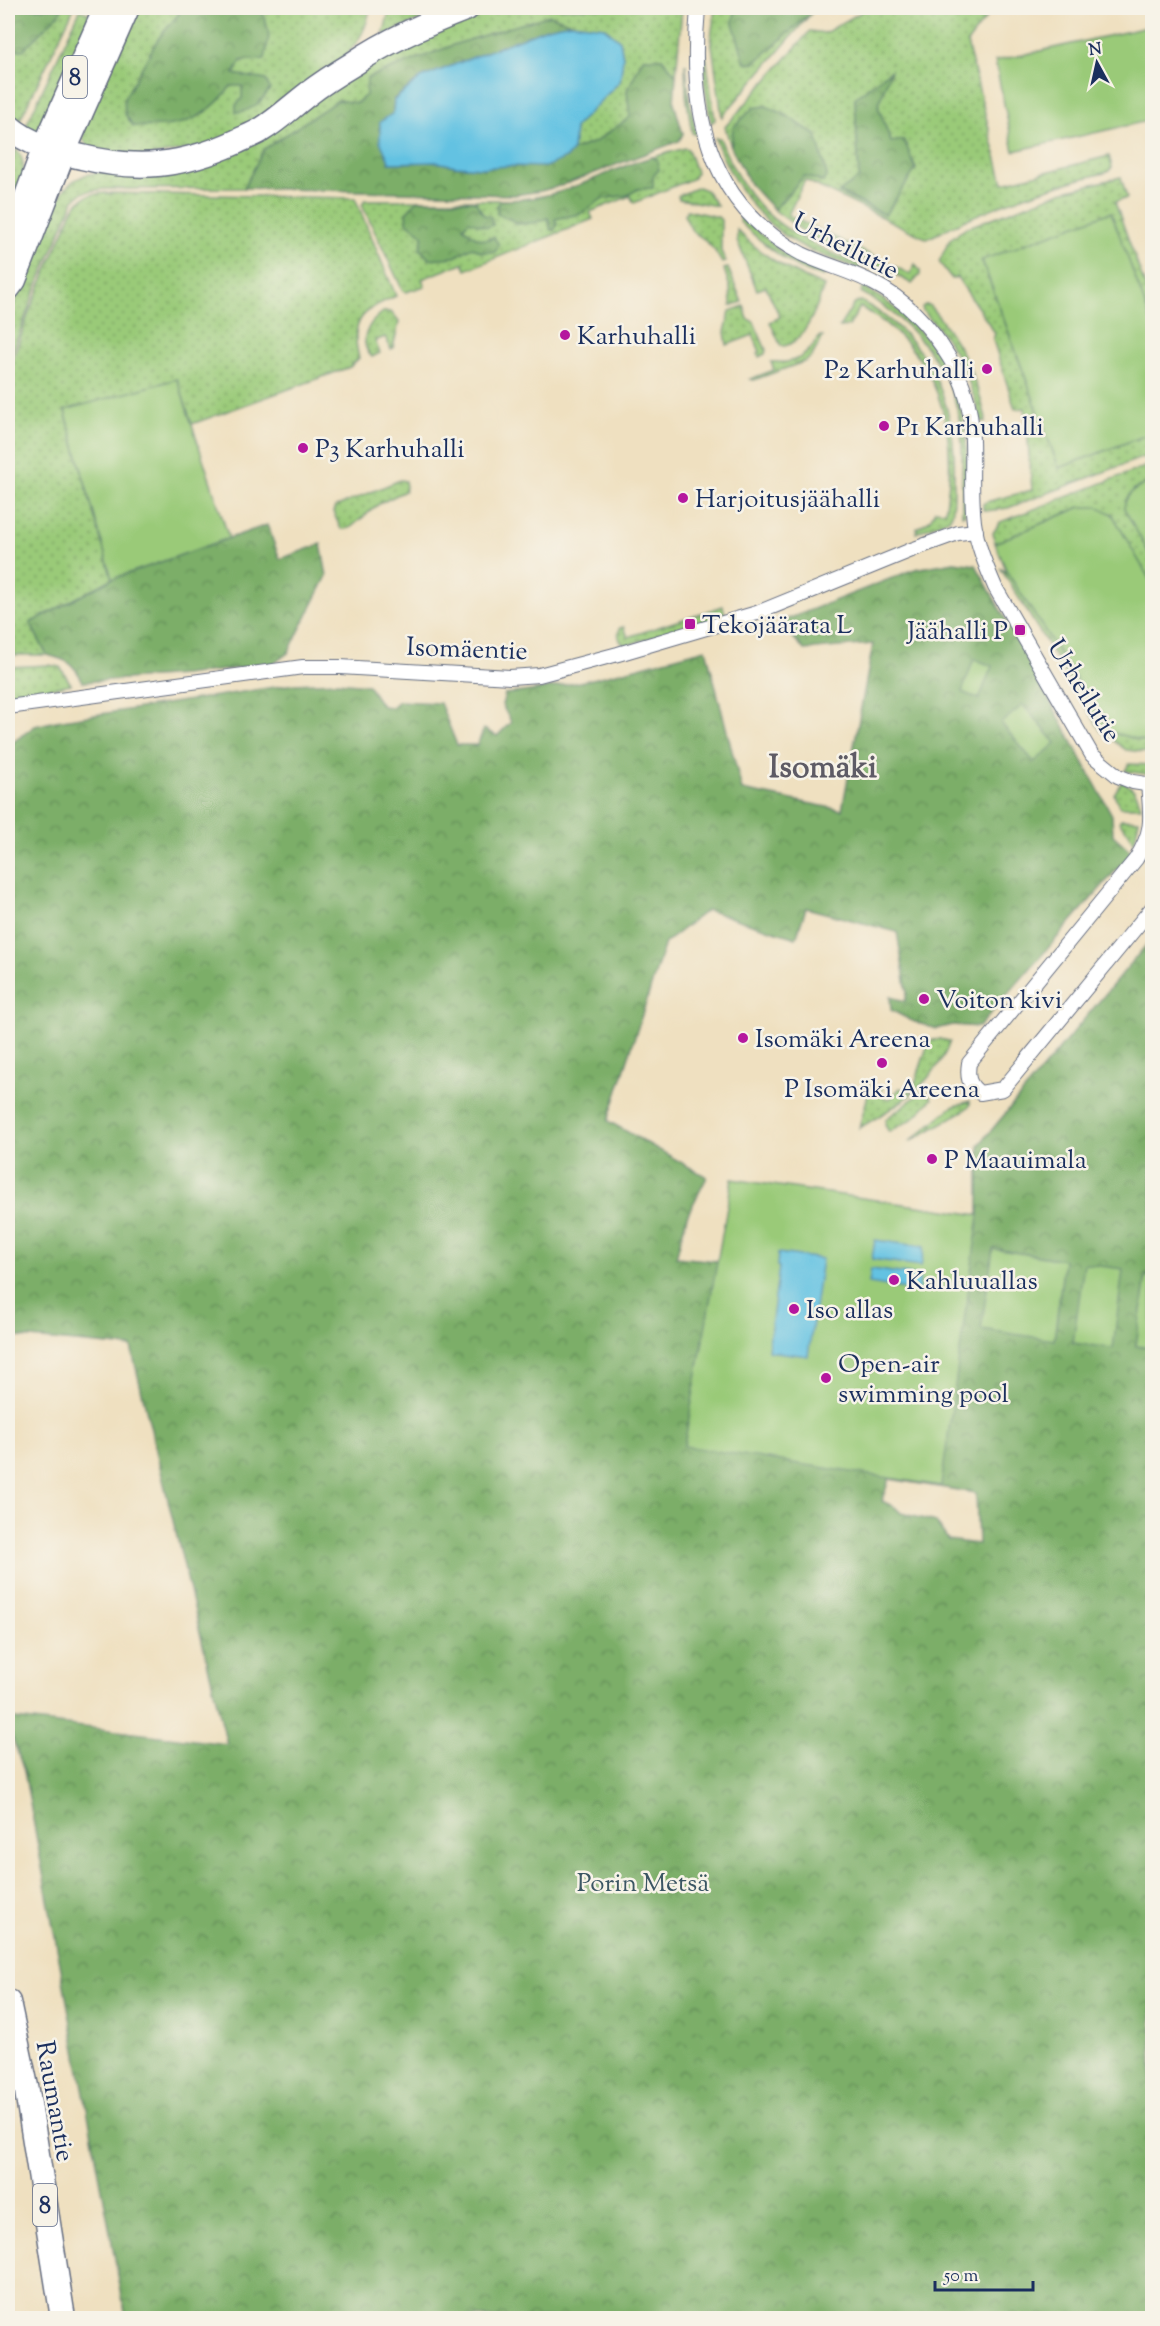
<svg xmlns="http://www.w3.org/2000/svg" width="1160" height="2326" font-family="'Sorts Mill Goudy',serif">
  <style>
    .grass { fill: url(#grass-dots); stroke: #5a7c6b; stroke-width: 1.5; fill-rule: evenodd }
    .forest { fill: url(#forest-crowns); stroke: #4b6e63; stroke-width: 1.5; fill-rule: evenodd }
    .green { fill: #9aca78; stroke: #5a7c6b; stroke-width: 1.5 }
    .water { fill: #64c2e2; stroke: #4078a0; stroke-width: 1.5 }
    .lines { fill: none; stroke-linecap: round; stroke-linejoin: round }
    .street-casing { stroke: #656d80; stroke-width: 16 }
    .highway-casing { stroke: #656d80; stroke-width: 27 }
    .street { stroke: #fff; stroke-width: 14 }
    .highway { stroke: #fff; stroke-width: 24 }
    .poi-dot { fill: #b5179e; stroke: #f7f3e8; stroke-width: 2 }
    .labels { text-anchor: middle; stroke-width: 5; stroke-linejoin: round; paint-order: stroke }
    .shield { fill: #f7f3e8; stroke: #5d6a87; stroke-width: 1.5 }
    .shield-label { font-size: 24px; font-weight: bold; fill: #1b2f5e }
    .street-label { font-size: 26px; fill: #1b2f5e; stroke: #f7f3e8 }
    .poi-label { font-size: 26px; fill: #1b2f5e; stroke: #f7f3e8; text-anchor: start }
    .park-label { font-size: 26px; fill: #3b5664; stroke: #f7f3e8 }
    .district-label { font-size: 32px; font-weight: bold; fill: #5e5b65; stroke: #f7f3e8 }
  </style>
  <defs>
    <pattern id="grass-dots" width="8" height="8" patternUnits="userSpaceOnUse" patternTransform="scale(1.5)"><rect width="8" height="8" fill="#9aca78"/><path d="M2 2h.1M6 6h.1" fill="none" stroke="#7da466" stroke-width="1.8" stroke-linecap="round"/></pattern>
    <pattern id="forest-crowns" width="20" height="18" patternUnits="userSpaceOnUse" patternTransform="scale(1.5)"><rect width="20" height="18" fill="#7bae68"/><path d="M2 6a3 3 0 1 1 6 0M12 15a3 3 0 1 1 6 0" fill="none" stroke="#648e59"/></pattern>
  </defs>
  <rect width="100%" height="100%" fill="#f7f3e8"/>
  <filter id="ink" filterUnits="userSpaceOnUse"><feTurbulence type="fractalNoise" baseFrequency=".0167" numOctaves="2"/><feDisplacementMap in="SourceGraphic" scale="12" xChannelSelector="R" yChannelSelector="G"/><feConvolveMatrix kernelMatrix="1 2 1 2 8 2 1 2 1" color-interpolation-filters="sRGB"/></filter>
  <filter id="wash" filterUnits="userSpaceOnUse"><feTurbulence type="fractalNoise" baseFrequency=".008" numOctaves="4" result="noise"/><feDisplacementMap in="SourceGraphic" scale="24" xChannelSelector="R" yChannelSelector="G"/><feGaussianBlur stdDeviation="1.35" result="paint"/><feColorMatrix in="noise" values="0 0 0 0 0 0 0 0 0 0 0 0 0 0 0 0 0 1.4 0 .05"/><feComposite in="paint" operator="in"/></filter>
  <g filter="url(#wash)">
    <rect width="100%" height="100%" fill="#efe0c0"/>
    <g class="grass">
      <path d="M 8,8 L 74,8 L 19,122 L 8,112 Z"/>
      <path d="M 133,8 L 370,8 C 367,27 361,38 348,53 L 264,118 L 216,144 L 145,157 L 89,148 L 83,139 L 83,127 Z"/>
      <path d="M 390,8 L 451,8 L 383,35 Z"/>
      <path d="M 492,8 L 682,8 L 676,75 L 662,58 L 627,91 L 631,117 L 595,142 L 573,150 L 575,127 L 620,81 L 623,57 L 620,41 L 604,27 L 571,23 L 550,15 L 367,95 L 356,103 L 264,149 L 244,188 L 104,189 L 90,191 L 82,193 L 74,200 L 34,293 L 8,365 L 8,318 L 63,191 L 73,181 L 85,175 L 103,172 L 158,176 L 206,165 L 365,66 L 447,24 Z"/>
      <path d="M 715,8 L 736,8 L 733,23 L 753,63 L 814,10 L 722,117 L 711,38 Z"/>
      <path d="M 868,8 L 1001,8 L 988,15 L 967,43 L 1003,183 L 1109,156 L 1112,167 L 1108,172 C 1045,187 984,208 927,239 L 805,180 L 788,215 L 910,274 L 915,264 L 920,271 L 920,275 L 912,284 L 881,266 L 810,236 L 774,210 L 804,176 L 823,182 L 792,120 L 784,114 L 733,128 L 731,147 L 725,127 L 810,31 L 825,33 ZM 890,71 L 878,106 L 891,142 L 885,215 L 839,193 L 859,178 L 855,98 Z"/>
      <path d="M 80,10 L 94,15 L 40,132 L 25,128 Z"/>
      <path d="M 704,41 L 715,120 L 711,123 L 704,81 Z"/>
      <path d="M 685,65 L 686,65 L 689,98 L 697,135 L 692,133 L 686,95 Z"/>
      <path d="M 715,138 L 720,138 C 748,215 789,235 860,265 L 860,269 C 842,262 821,256 804,247 C 759,224 732,184 715,138 Z"/>
      <path d="M 685,148 L 688,149 L 696,172 L 694,178 L 634,203 L 630,196 L 590,212 L 593,219 L 466,270 L 463,263 L 422,279 L 425,286 L 406,292 L 403,291 L 362,205 L 365,200 L 527,200 L 563,192 L 646,159 Z"/>
      <path d="M 16,149 C 34,169 15,203 8,225 L 8,170 Z"/>
      <path d="M 1121,177 L 1127,198 L 1115,202 L 1152,305 L 1152,324 L 1111,213 L 982,261 L 1059,468 L 1152,433 L 1152,454 L 1008,508 L 986,511 L 983,509 L 983,504 L 986,502 L 1032,490 L 1025,408 L 1015,409 L 993,340 L 995,333 L 957,277 L 952,279 L 939,262 L 950,239 L 966,228 L 1061,192 Z"/>
      <path d="M 698,187 L 706,190 L 717,206 L 679,199 L 678,196 Z"/>
      <path d="M 106,193 L 355,198 L 396,296 C 363,310 349,320 359,358 L 350,367 L 192,424 L 177,379 L 65,411 L 112,579 L 30,623 L 47,655 L 8,655 L 8,374 L 29,312 L 72,211 C 81,196 89,194 106,193 Z"/>
      <path d="M 687,210 L 718,217 L 721,220 L 721,251 L 726,262 L 722,263 L 715,251 L 705,240 L 692,231 L 684,215 Z"/>
      <path d="M 740,218 L 742,218 L 782,252 L 823,271 L 824,276 C 801,276 757,239 740,222 Z"/>
      <path d="M 737,230 C 762,256 790,272 824,286 C 818,304 804,347 781,346 L 770,322 L 780,317 L 766,287 L 757,290 L 737,240 Z"/>
      <path d="M 728,268 L 742,302 L 731,306 L 730,288 L 724,269 Z"/>
      <path d="M 863,287 C 937,329 969,388 967,472 C 966,486 967,500 965,514 L 962,515 C 961,492 963,469 962,446 C 961,378 918,324 861,292 Z"/>
      <path d="M 861,301 C 929,339 957,402 954,478 C 954,490 955,502 952,514 L 949,519 L 916,533 L 917,528 L 930,520 L 935,510 L 945,511 C 960,428 938,349 860,307 L 849,326 L 839,327 L 854,304 Z"/>
      <path d="M 925,305 L 929,305 C 959,339 975,375 986,418 L 985,422 L 981,421 C 968,373 957,347 923,311 L 922,307 Z"/>
      <path d="M 744,306 L 748,319 L 754,322 L 766,350 L 765,354 L 759,357 L 758,354 L 760,352 L 753,335 L 727,345 L 725,332 L 730,311 Z"/>
      <path d="M 383,312 L 391,312 L 399,322 L 393,348 L 391,349 L 385,337 L 375,341 L 380,353 L 372,357 C 357,341 368,323 383,312 Z"/>
      <path d="M 820,336 L 823,337 L 812,356 L 806,361 L 754,380 L 750,379 L 774,370 L 771,362 C 777,361 781,363 786,362 C 803,360 811,349 820,336 Z"/>
      <path d="M 1152,464 L 1152,481 L 1134,489 L 1124,508 L 1152,559 L 1152,584 L 1112,514 L 1080,507 L 995,543 L 993,533 L 1000,522 Z"/>
      <path d="M 400,480 L 405,481 L 406,487 L 405,491 L 379,504 L 350,528 L 341,529 L 333,512 L 335,507 Z"/>
      <path d="M 1001,569 L 1007,572 L 1110,732 L 1152,743 L 1152,753 L 1126,750 L 1101,731 Z"/>
      <path d="M 723,606 L 725,615 L 627,645 L 622,643 C 618,638 617,634 620,628 L 624,627 L 628,637 Z"/>
      <path d="M 49,665 L 60,667 L 71,684 L 8,697 L 8,667 Z"/>
      <path d="M 1129,764 L 1152,765 L 1152,775 L 1125,771 Z"/>
      <path d="M 1122,781 C 1134,788 1138,794 1141,807 L 1120,807 L 1114,794 Z"/>
      <path d="M 1121,819 L 1139,820 L 1134,844 L 1129,833 L 1119,822 Z"/>
      <path d="M 939,1039 L 950,1041 C 936,1083 896,1107 859,1128 L 871,1084 L 882,1087 L 880,1096 L 890,1099 L 900,1088 L 912,1092 L 929,1041 Z"/>
      <path d="M 923,1091 L 926,1091 L 932,1099 L 914,1118 L 889,1132 L 885,1125 L 886,1119 Z"/>
      <path d="M 970,1101 L 970,1105 L 965,1110 L 909,1142 L 952,1107 Z"/>
    </g>
    <g class="forest">
      <path d="M 8,8 L 62,8 L 59,14 L 23,50 L 8,50 Z"/>
      <path d="M 189,8 L 248,8 L 263,13 L 269,35 L 265,59 L 241,61 L 234,74 L 266,80 L 270,89 C 262,101 252,112 236,112 L 236,105 L 242,98 L 242,86 L 231,86 C 204,123 176,129 133,126 L 125,114 L 124,99 L 158,39 L 181,11 Z"/>
      <path d="M 736,8 L 817,8 L 754,63 L 745,63 L 733,23 Z"/>
      <path d="M 550,15 L 571,23 L 547,28 L 421,78 L 394,99 L 389,163 L 436,162 L 456,166 L 482,168 L 566,158 L 573,150 L 595,142 L 630,117 L 627,91 L 643,58 L 662,58 L 676,75 L 674,103 L 683,134 L 679,141 L 563,185 L 541,191 L 515,195 L 244,188 L 264,149 L 338,100 L 357,103 L 366,95 L 367,78 L 456,44 Z"/>
      <path d="M 891,70 L 878,106 L 891,142 L 904,140 L 916,169 L 885,215 L 839,192 L 859,178 L 855,98 Z"/>
      <path d="M 766,106 L 784,114 L 816,135 L 827,175 L 823,182 L 804,176 L 774,210 L 750,184 L 731,147 L 733,128 L 753,108 Z"/>
      <path d="M 652,157 L 657,159 L 659,170 L 653,176 L 653,188 L 638,189 L 628,195 L 602,199 L 580,214 L 555,219 L 557,225 L 554,230 L 551,230 L 548,218 L 534,223 L 516,224 L 510,219 L 497,214 L 497,206 L 501,200 C 564,201 596,173 652,157 Z"/>
      <path d="M 418,200 L 475,201 L 484,215 L 491,217 L 493,225 L 487,227 L 469,221 L 463,227 C 472,235 482,244 494,237 L 499,245 L 495,252 L 481,252 L 472,247 L 455,257 L 429,259 L 420,249 L 423,235 L 407,222 L 406,212 Z"/>
      <path d="M 267,525 L 280,559 L 321,544 L 327,576 L 288,653 L 273,664 L 184,675 L 83,682 C 73,662 67,660 47,655 L 30,623 L 112,579 Z"/>
      <path d="M 954,562 L 976,565 L 1112,815 L 1113,835 L 1132,852 L 979,1027 L 952,1025 L 936,1029 L 912,1021 L 891,1010 L 890,997 L 905,1001 L 907,993 L 897,932 L 806,908 L 796,938 L 707,910 L 665,943 L 608,1121 L 707,1177 L 687,1216 L 676,1257 L 717,1261 L 723,1284 L 979,1215 L 979,1145 L 1152,938 L 1152,1277 L 1146,1276 L 1136,1346 L 1152,1348 L 1152,2318 L 126,2318 L 24,1771 L 8,1725 L 8,1718 L 227,1744 L 131,1347 L 8,1336 L 8,746 L 35,726 L 56,721 L 294,684 L 337,682 L 368,685 L 382,706 L 392,707 L 399,701 L 440,703 L 457,745 L 477,745 L 484,729 L 497,736 L 511,722 L 502,705 L 505,694 C 573,688 640,666 706,649 L 742,790 L 842,810 L 873,644 L 804,650 L 780,622 L 915,569 ZM 993,1249 L 1064,1260 L 1054,1339 L 982,1329 ZM 889,1479 L 976,1493 L 978,1544 L 948,1540 L 936,1522 L 901,1513 L 895,1507 L 882,1501 Z"/>
    </g>
    <g class="green">
      <path d="M 1152,26 L 1152,120 L 1014,151 L 995,61 Z"/>
      <path d="M 1111,212 L 1152,324 L 1152,433 L 1059,468 L 982,260 Z"/>
      <path d="M 177,379 L 229,538 L 112,579 L 65,410 Z"/>
      <path d="M 1152,481 L 1152,559 L 1124,508 C 1126,491 1138,488 1152,481 Z"/>
      <path d="M 1081,507 L 1099,507 L 1112,514 L 1152,584 L 1152,743 L 1110,732 L 1007,572 L 995,543 Z"/>
      <path d="M 974,659 L 992,666 L 979,699 L 962,692 Z"/>
      <path d="M 1023,705 L 1056,743 L 1034,762 L 1001,723 Z"/>
      <path d="M 732,1179 L 979,1215 L 941,1486 L 684,1446 Z"/>
      <path d="M 993,1249 L 1064,1260 L 1054,1340 L 981,1329 Z"/>
      <path d="M 1084,1264 L 1123,1269 L 1113,1348 L 1073,1343 Z"/>
      <path d="M 1146,1276 L 1152,1277 L 1152,1348 L 1136,1346 Z"/>
    </g>
    <g class="water">
      <path d="M 571,23 L 604,27 L 620,41 L 623,58 L 620,81 L 575,127 L 573,150 L 566,158 L 545,167 L 508,166 L 482,168 L 456,166 L 436,162 L 390,163 L 380,141 L 380,122 L 393,113 L 394,100 L 421,78 L 547,28 Z"/>
      <path d="M 875,1240 L 924,1247 L 921,1266 L 872,1259 Z"/>
      <path d="M 778,1253 L 822,1259 L 808,1356 L 768,1351 L 779,1267 L 777,1266 Z"/>
      <path d="M 871,1269 L 920,1276 L 918,1291 L 869,1283 Z"/>
    </g>
  </g>
  <g filter="url(#ink)">
    <g class="lines">
      <defs>
        <g id="street">
          <path d="M 698,8 C 689,107 705,203 802,254 C 825,265 851,271 873,283 C 907,300 931,327 950,359 C 984,415 967,462 974,522 C 977,545 986,566 995,587 L 1092,755 L 1118,776 L 1133,782 L 1152,785"/>
          <path d="M 8,707 L 303,667 L 340,667 L 510,677 L 539,675 L 618,654 L 757,613 L 914,549 L 958,533 L 976,531"/>
          <path d="M 1148,784 C 1151,818 1154,830 1136,859 L 969,1063 C 967,1076 968,1085 980,1093 L 1003,1089 L 1152,908"/>
        </g>
        <g id="highway">
          <path d="M 8,126 C 28,144 55,151 82,157 C 138,171 183,166 236,142 C 244,138 253,135 261,130 C 278,120 292,106 308,94 C 322,83 338,73 353,64 C 388,40 428,23 467,8"/>
          <path d="M 8,248 L 45,147 L 106,8"/>
          <path d="M 8,288 L 14,280 L 63,153 L 127,8"/>
          <path d="M 8,2002 L 27,2091 L 63,2318"/>
        </g>
      </defs>
      <use href="#street" class="street-casing"/>
      <use href="#highway" class="highway-casing"/>
      <use href="#street" class="street"/>
      <use href="#highway" class="highway"/>
    </g>
  </g>
  <g class="poi-dot">
    <circle cx="565" cy="335" r="6"/>
    <circle cx="987" cy="369" r="6"/>
    <circle cx="884" cy="426" r="6"/>
    <circle cx="303" cy="448" r="6"/>
    <circle cx="683" cy="498" r="6"/>
    <rect x="684" y="618" width="12" height="12" rx="3"/>
    <rect x="1014" y="624" width="12" height="12" rx="3"/>
    <circle cx="924" cy="999" r="6"/>
    <circle cx="743" cy="1038" r="6"/>
    <circle cx="882" cy="1063" r="6"/>
    <circle cx="932" cy="1159" r="6"/>
    <circle cx="894" cy="1280" r="6"/>
    <circle cx="794" cy="1309" r="6"/>
    <circle cx="826" cy="1378" r="6"/>
  </g>
  <g class="labels">
    <g class="shield">
      <rect x="63" y="56" width="24" height="42" rx="4.5"/>
      <rect x="33" y="2184" width="24" height="42" rx="4.5"/>
    </g>
    <g class="shield-label">
      <text x="75" y="85">8</text>
      <text x="45" y="2213">8</text>
    </g>
    <g class="street-label">
      <text transform="translate(846 245) rotate(27)" y="9">Urheilutie</text>
      <text transform="translate(467 648) rotate(2)" y="9">Isomäentie</text>
      <text transform="translate(1085 690) rotate(58)" y="9">Urheilutie</text>
      <text transform="translate(56 2101) rotate(80)" y="9">Raumantie</text>
    </g>
    <g class="poi-label">
      <text x="577" y="344">Karhuhalli</text>
      <text x="975" y="378" text-anchor="end">P2 Karhuhalli</text>
      <text x="896" y="435">P1 Karhuhalli</text>
      <text x="315" y="457">P3 Karhuhalli</text>
      <text x="695" y="507">Harjoitusjäähalli</text>
      <text x="702" y="633">Tekojäärata L</text>
      <text x="1008" y="639" text-anchor="end">Jäähalli P</text>
      <text x="936" y="1008">Voiton kivi</text>
      <text x="755" y="1047">Isomäki Areena</text>
      <text x="882" y="1097" text-anchor="middle">P Isomäki Areena</text>
      <text x="944" y="1168">P Maauimala</text>
      <text x="906" y="1289">Kahluuallas</text>
      <text x="806" y="1318">Iso allas</text>
      <text x="838" y="1372">Open-air<tspan x="838" dy="30">swimming pool</tspan></text>
    </g>
    <g class="park-label">
      <text x="643" y="1891">Porin Metsä</text>
    </g>
    <g class="district-label">
      <text x="823" y="777">Isomäki</text>
    </g>
  </g>
  <rect width="1160" height="2326" fill="none" stroke="#f7f3e8" stroke-width="30"/>
  <g transform="translate(1097 63) rotate(352)" stroke="#f7f3e8" stroke-width="4.5" paint-order="stroke">
  <path d="M0-4.5L10 22L0 15L-10 22Z" fill="#1b2f5e"/>
  <text y="-9" font-size="16" font-weight="bold" text-anchor="middle" fill="#1b2f5e">N</text>
  </g>
  <path d="M935 2281v9h98v-9" fill="none" stroke="#1b2f5e" stroke-width="3"/>
  <text x="944" y="2281" font-size="18" fill="#1b2f5e" stroke="#f7f3e8" stroke-width="4.5" paint-order="stroke">50 m</text>
</svg>
